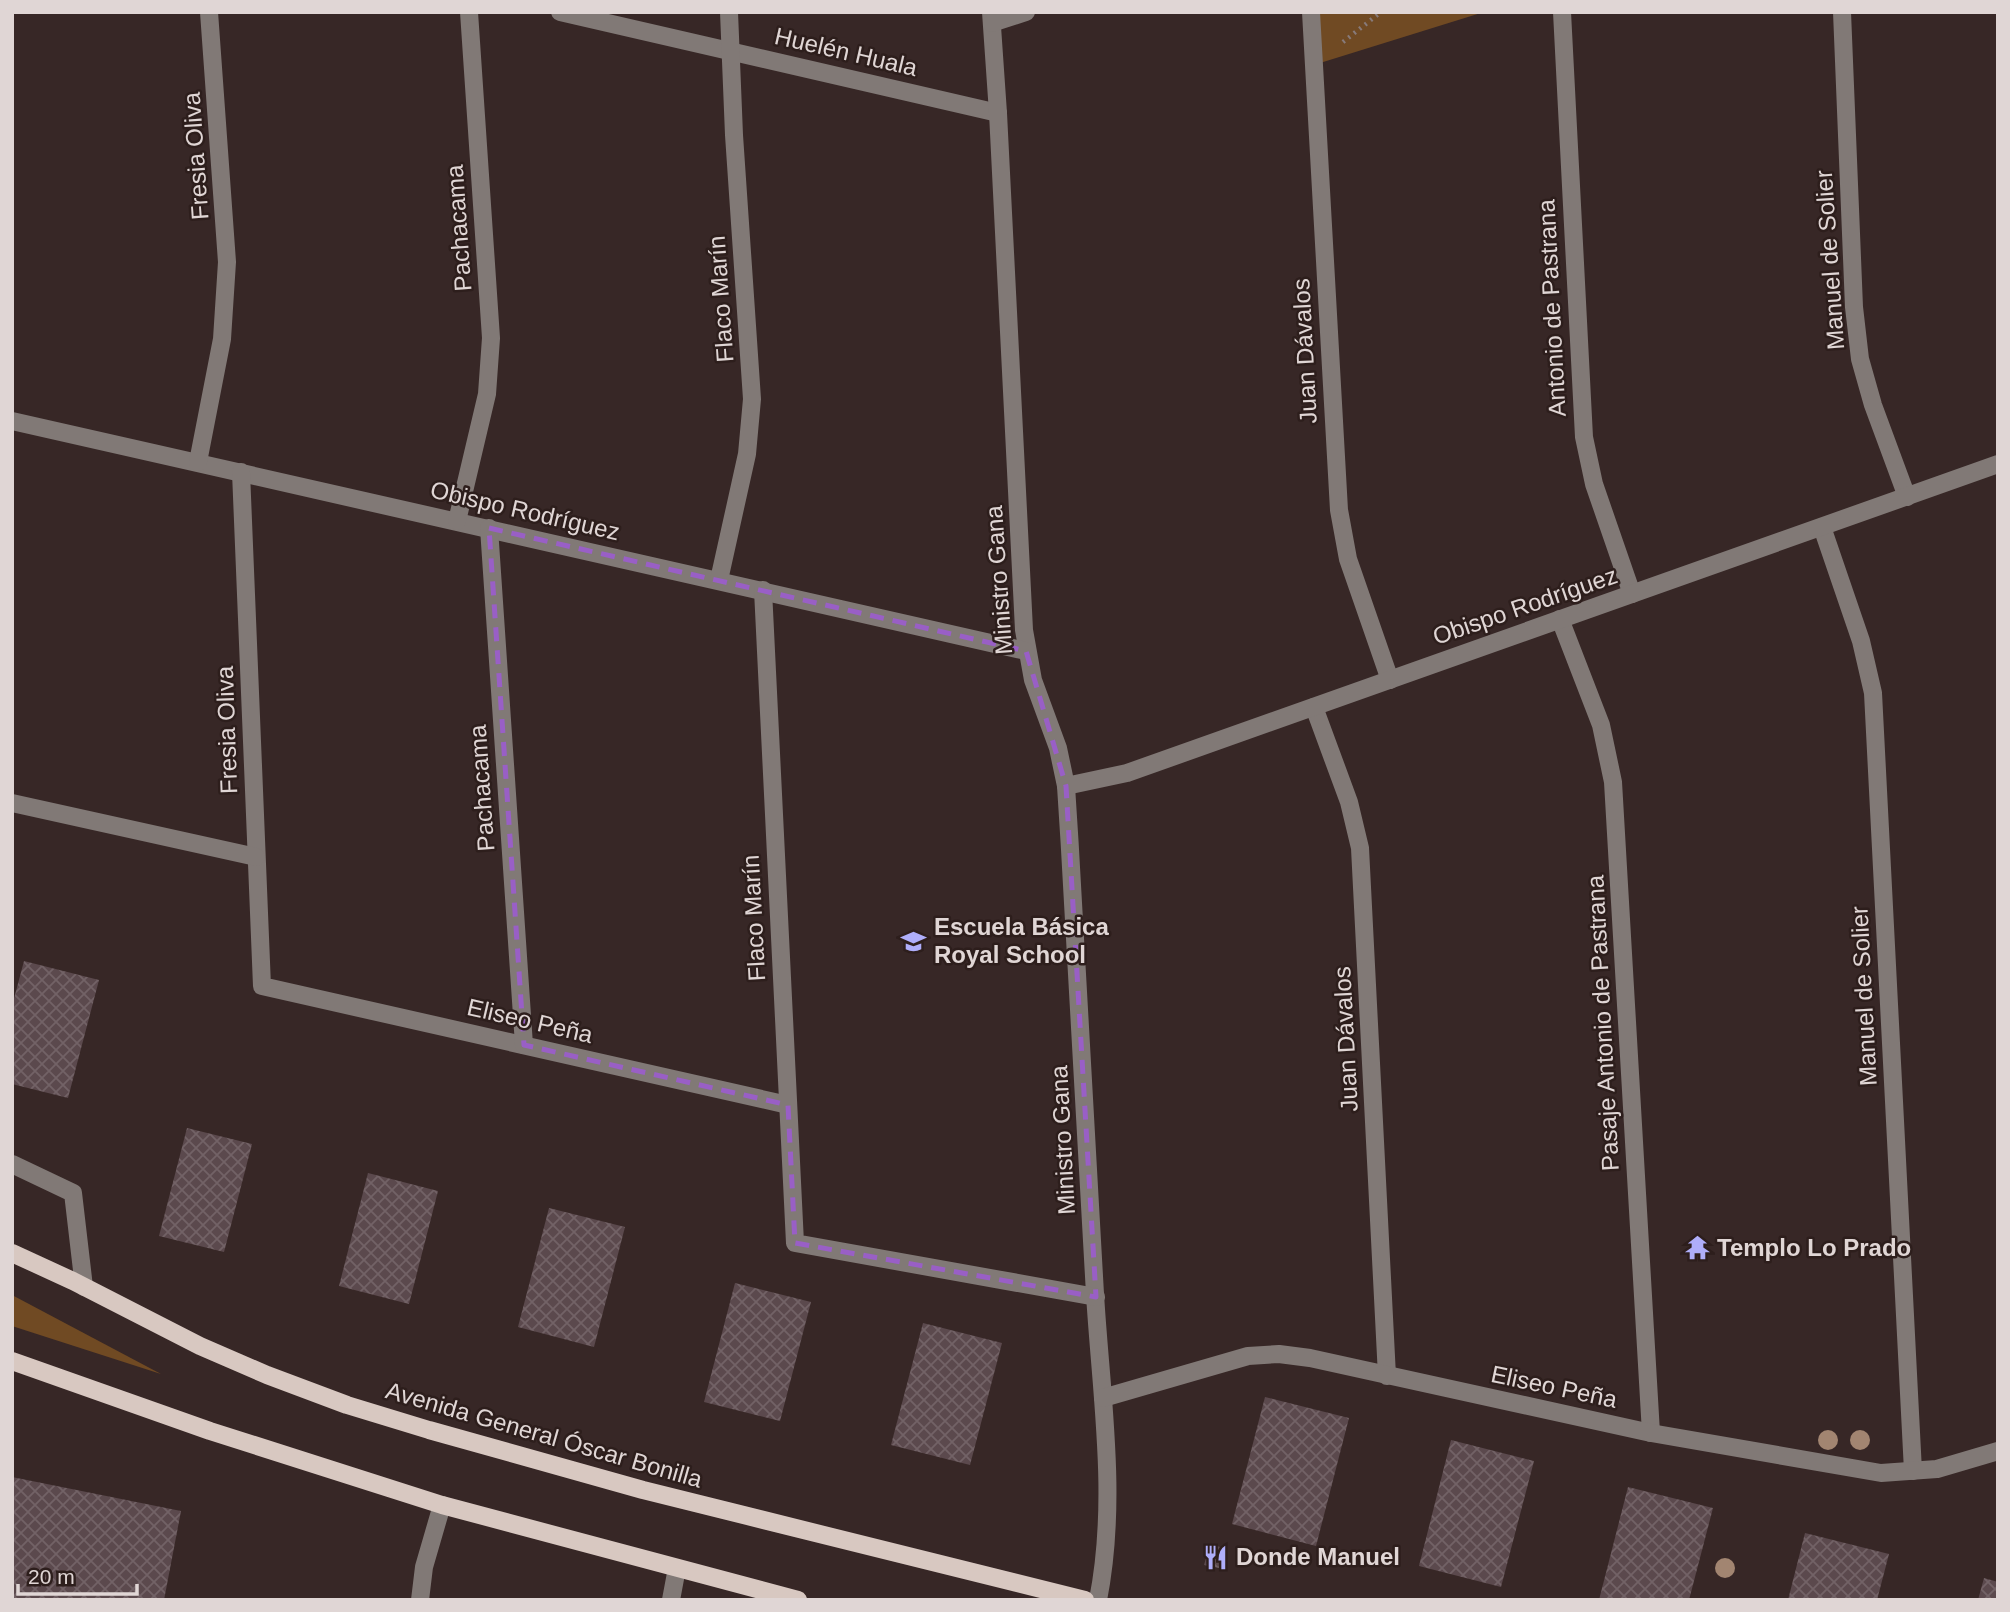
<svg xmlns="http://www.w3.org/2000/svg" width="2010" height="1612" font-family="Helvetica,sans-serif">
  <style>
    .green { fill: #704a23 }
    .building { fill: url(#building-cross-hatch) }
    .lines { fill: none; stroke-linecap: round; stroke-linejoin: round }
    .path { stroke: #877a79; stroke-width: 4.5; stroke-dasharray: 2 5; stroke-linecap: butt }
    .minor { stroke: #817976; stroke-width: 18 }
    .major { stroke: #d8c8c1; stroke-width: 18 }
    .tree { fill: #a28571 }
    .marked { fill: none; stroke: #995fc6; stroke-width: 5; stroke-dasharray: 14 9; stroke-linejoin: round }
    .labels { text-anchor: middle; stroke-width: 5; stroke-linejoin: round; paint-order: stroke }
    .street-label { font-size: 24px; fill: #e0d6d5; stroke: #2d1e1c }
    .poi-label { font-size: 24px; font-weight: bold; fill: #e0d6d5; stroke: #2d1e1c; text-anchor: start }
  </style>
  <defs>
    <pattern id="building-cross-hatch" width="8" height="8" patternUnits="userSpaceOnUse" patternTransform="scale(1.75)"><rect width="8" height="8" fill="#5b494d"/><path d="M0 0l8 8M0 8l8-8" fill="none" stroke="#726266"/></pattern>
  </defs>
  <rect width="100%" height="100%" fill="#372726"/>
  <g class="green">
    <path d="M 1319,12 L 1484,12 L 1320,63 Z"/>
    <path d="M 12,1295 L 161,1374 L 12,1326 Z"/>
  </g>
  <g class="building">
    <path d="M 24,961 L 99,980 L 68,1098 L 12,1084 L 12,1006 Z"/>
    <path d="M 187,1128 L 252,1144 L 224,1252 L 159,1236 Z"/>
    <path d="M 368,1173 L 438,1191 L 409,1304 L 339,1286 Z"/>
    <path d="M 549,1208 L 625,1227 L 594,1347 L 518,1327 Z"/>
    <path d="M 735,1283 L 811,1302 L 780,1421 L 704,1402 Z"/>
    <path d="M 923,1323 L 1002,1343 L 970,1465 L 891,1445 Z"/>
    <path d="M 1265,1397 L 1349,1418 L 1316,1546 L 1232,1524 Z"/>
    <path d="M 1451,1440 L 1534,1461 L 1501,1587 L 1419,1566 Z"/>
    <path d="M 12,1477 L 181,1511 L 164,1600 L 12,1600 Z"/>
    <path d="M 1628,1487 L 1713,1508 L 1689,1600 L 1599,1600 Z"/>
    <path d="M 1805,1533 L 1889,1554 L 1877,1600 L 1788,1600 Z"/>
    <path d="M 1210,1544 L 1227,1549 L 1224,1569 L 1204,1565 Z"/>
    <path d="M 1984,1578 L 1998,1582 L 1998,1600 L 1978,1600 Z"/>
  </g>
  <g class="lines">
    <path class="path" d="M 1343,42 L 1381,12"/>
    <g class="minor">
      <path d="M 560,12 L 998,113"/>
      <path d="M 991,12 L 998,113 L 1024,630 L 1033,680 L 1058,748 L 1066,786 C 1077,955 1086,1124 1095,1294 C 1101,1395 1118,1499 1098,1600"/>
      <path d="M 1311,12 L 1339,510 L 1348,559 L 1390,680"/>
      <path d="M 1562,12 L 1584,437 L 1594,484 L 1632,594"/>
      <path d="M 1842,12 L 1854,307 L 1860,359 L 1873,405 L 1907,497"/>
      <path d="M 992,23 L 1026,12"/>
      <path d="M 12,421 L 1026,651"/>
      <path d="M 198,462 L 222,339 L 227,262 L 209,12"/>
      <path d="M 241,472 L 262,986 L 788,1105"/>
      <path d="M 457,521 L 487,394 L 491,338 L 469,12"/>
      <path d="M 1822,527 L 1861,641 L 1873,693 L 1913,1471"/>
      <path d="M 489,528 L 524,1045"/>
      <path d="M 719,580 L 747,454 L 752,399 L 734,135 L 729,12"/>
      <path d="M 763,590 L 795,1243 L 1096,1297"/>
      <path d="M 1560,619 L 1601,725 L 1613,782 L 1651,1433"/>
      <path d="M 1314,707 L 1349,802 L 1360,848 L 1387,1376"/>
      <path d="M 1066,786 L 1127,773 L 1998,464"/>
      <path d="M 12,803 L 256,857"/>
      <path d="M 12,1164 L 73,1193 L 84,1287"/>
      <path d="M 1103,1398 L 1248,1356 L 1279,1354 L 1310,1358 L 1651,1433 L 1881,1473 L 1937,1469 L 1998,1451"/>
      <path d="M 420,1600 L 424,1567 L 442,1505"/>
      <path d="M 671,1600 L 677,1568"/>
    </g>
    <g class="major">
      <path d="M 12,1253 L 73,1281 L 200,1346 L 267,1375 L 347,1405 L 429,1430 L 643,1490 L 1085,1600"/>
      <path d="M 12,1361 L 210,1431 L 442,1505 L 798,1600"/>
    </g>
  </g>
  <g class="tree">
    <circle cx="1828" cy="1440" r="10"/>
    <circle cx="1860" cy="1440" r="10"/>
    <circle cx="1725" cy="1568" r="10"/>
  </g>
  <path class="marked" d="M 489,528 L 1026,651 L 1066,786 L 1096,1297 L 795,1243 L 788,1105 L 524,1045 Z"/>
  <defs>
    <symbol id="school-bare" viewBox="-9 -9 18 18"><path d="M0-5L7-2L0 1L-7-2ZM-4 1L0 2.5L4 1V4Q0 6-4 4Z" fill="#afaefa" stroke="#2d1e1c" stroke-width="2.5" paint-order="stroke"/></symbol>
    <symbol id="temple-bare" viewBox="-9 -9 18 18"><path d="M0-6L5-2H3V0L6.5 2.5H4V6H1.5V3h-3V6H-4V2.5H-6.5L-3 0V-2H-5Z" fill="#afaefa" stroke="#2d1e1c" stroke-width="2.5" paint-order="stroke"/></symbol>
    <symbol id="restaurant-bare" viewBox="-9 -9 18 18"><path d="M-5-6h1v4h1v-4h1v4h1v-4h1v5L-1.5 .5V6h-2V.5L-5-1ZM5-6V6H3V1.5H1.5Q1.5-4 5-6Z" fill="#afaefa" stroke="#2d1e1c" stroke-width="2.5" paint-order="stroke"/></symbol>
  </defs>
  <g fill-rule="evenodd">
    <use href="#school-bare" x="896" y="924" width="35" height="35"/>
    <use href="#temple-bare" x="1680" y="1230" width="35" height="35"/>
    <use href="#restaurant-bare" x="1198" y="1540" width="35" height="35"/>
  </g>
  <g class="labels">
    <g class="street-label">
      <text transform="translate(846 52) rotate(13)" y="8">Huelén Huala</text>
      <text transform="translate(196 156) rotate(-94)" y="8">Fresia Oliva</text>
      <text transform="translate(459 228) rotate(-94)" y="8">Pachacama</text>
      <text transform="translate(1830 260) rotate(-94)" y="8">Manuel de Solier</text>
      <text transform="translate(721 299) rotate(-94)" y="8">Flaco Marín</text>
      <text transform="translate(1552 308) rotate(-93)" y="8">Antonio de Pastrana</text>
      <text transform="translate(1305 351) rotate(-93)" y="8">Juan Dávalos</text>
      <text transform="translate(525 511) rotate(13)" y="8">Obispo Rodríguez</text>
      <text transform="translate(999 580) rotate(-94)" y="8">Ministro Gana</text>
      <text transform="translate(1525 606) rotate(-19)" y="8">Obispo Rodríguez</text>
      <text transform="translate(227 730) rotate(-92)" y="8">Fresia Oliva</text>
      <text transform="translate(482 788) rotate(-94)" y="8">Pachacama</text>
      <text transform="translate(754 918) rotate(-93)" y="8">Flaco Marín</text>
      <text transform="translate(1864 996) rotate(-93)" y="8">Manuel de Solier</text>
      <text transform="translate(530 1021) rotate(13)" y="8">Eliseo Peña</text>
      <text transform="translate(1603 1023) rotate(-93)" y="8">Pasaje Antonio de Pastrana</text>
      <text transform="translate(1346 1039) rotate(-93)" y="8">Juan Dávalos</text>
      <text transform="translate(1063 1140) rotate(-93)" y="8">Ministro Gana</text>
      <text transform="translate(1554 1387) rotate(12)" y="8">Eliseo Peña</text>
      <text transform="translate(544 1435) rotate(16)" y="8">Avenida General Óscar Bonilla</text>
    </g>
    <g class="poi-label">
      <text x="934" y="935">Escuela Básica<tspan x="934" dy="28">Royal School</tspan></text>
      <text x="1717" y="1256">Templo Lo Prado</text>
      <text x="1236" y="1565">Donde Manuel</text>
    </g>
  </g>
  <rect width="2010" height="1612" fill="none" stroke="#e0d6d5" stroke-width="28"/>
  <path d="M18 1584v10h119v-10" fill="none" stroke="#e0d6d5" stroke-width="3.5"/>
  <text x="28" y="1584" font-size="21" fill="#e0d6d5" stroke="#2d1e1c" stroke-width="5" paint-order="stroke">20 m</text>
</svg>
